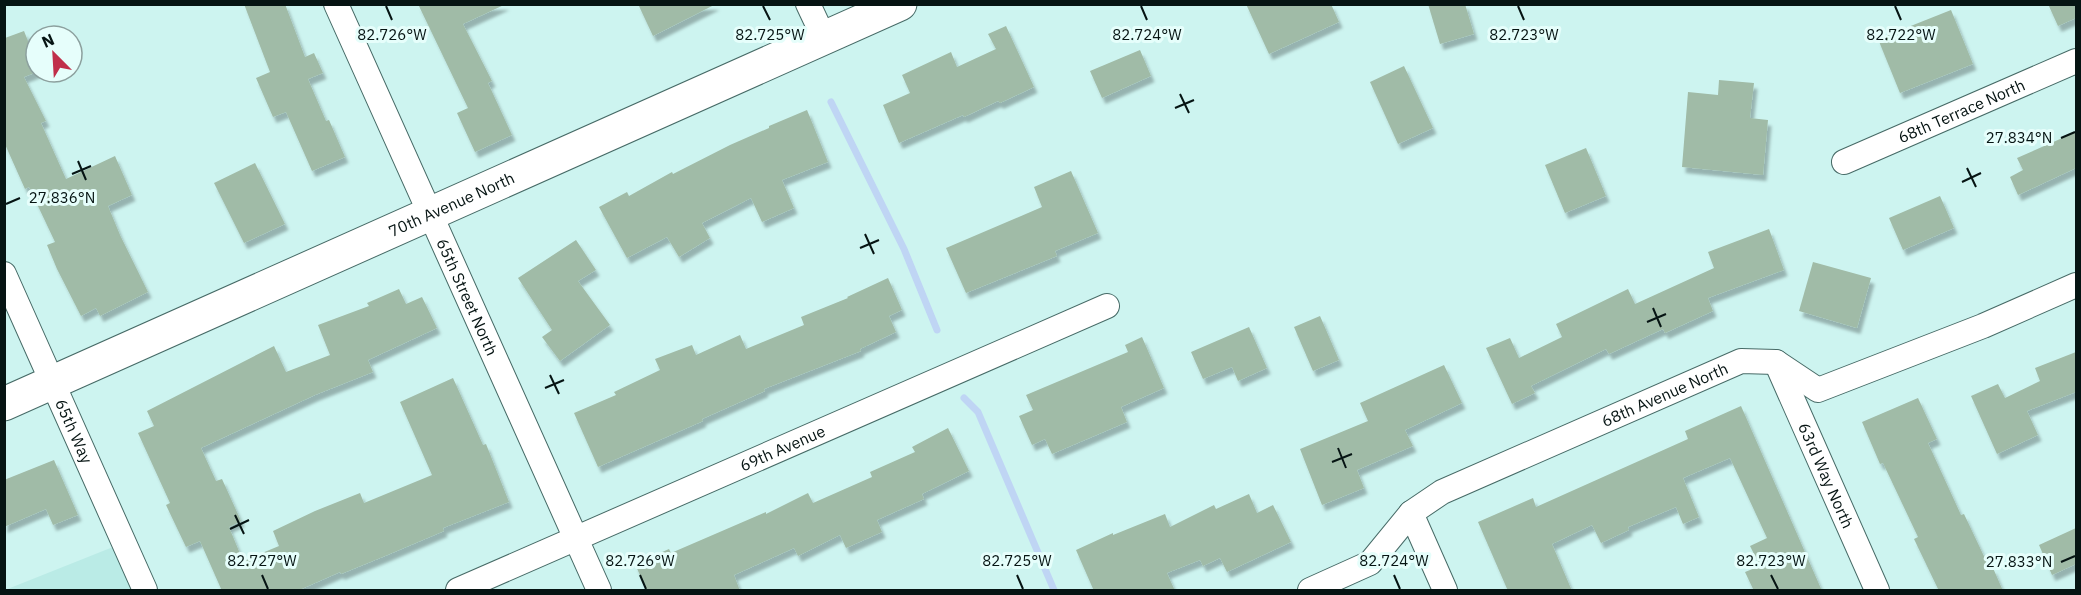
<svg xmlns="http://www.w3.org/2000/svg" width="2081" height="595" font-family="'IBM Plex Sans',sans-serif">
  <style>
    .built { fill: #baebe6 }
    .lines { fill: none; stroke-linecap: round; stroke-linejoin: round }
    .stream { stroke: #bfd5f4; stroke-width: 7 }
    .building { fill: #a0bba7; filter: url(#shadow) }
    .street-casing { stroke: #466a66; stroke-width: 26 }
    .secondary-casing { stroke: #466a66; stroke-width: 35 }
    .street { stroke: #fff; stroke-width: 24 }
    .secondary { stroke: #fff; stroke-width: 33 }
    .ticks { fill: none; stroke: #061413; stroke-width: 2 }
    .labels { text-anchor: middle; stroke-width: 6; stroke-linejoin: round; paint-order: stroke }
    .street-label { font-size: 16px; fill: #061413; stroke: #e6fefb }
    .ticks-label { font-size: 15px; text-anchor: middle; fill: #061413; stroke: #e6fefb; stroke-width: 6; stroke-linejoin: round; paint-order: stroke }
  </style>
  <defs>
    <filter id="shadow"><feDropShadow dx="3.5" dy="6" stdDeviation="1.5" flood-color="#0004"/></filter>
  </defs>
  <rect width="100%" height="100%" fill="#cdf4f0"/>
  <path class="built" d="M 113,547 L 132,590 L 5,590 Z"/>
  <g class="lines">
    <g class="stream">
      <path d="M 831,102 L 904,249 L 937,330"/>
      <path d="M 964,398 L 978,412 L 1054,590"/>
    </g>
  </g>
  <g class="building">
    <path d="M 244,4 L 285,4 L 305,57 L 314,53 L 323,73 L 308,79 L 326,121 L 329,120 L 345,157 L 312,171 L 286,112 L 273,117 L 256,78 L 270,72 Z"/>
    <path d="M 418,4 L 506,4 L 463,24 L 492,81 L 488,83 L 512,135 L 475,152 L 457,113 L 468,108 Z"/>
    <path d="M 638,4 L 716,4 L 653,36 Z"/>
    <path d="M 1246,4 L 1331,4 L 1339,22 L 1269,54 Z"/>
    <path d="M 1428,4 L 1465,4 L 1474,34 L 1440,44 Z"/>
    <path d="M 2048,4 L 2076,4 L 2076,18 L 2058,26 Z"/>
    <path d="M 1951,10 L 1973,64 L 1900,93 L 1878,39 Z"/>
    <path d="M 1006,26 L 1034,87 L 1000,103 L 998,101 L 964,117 L 963,115 L 899,143 L 883,105 L 910,93 L 902,75 L 951,52 L 957,67 L 996,49 L 988,34 Z"/>
    <path d="M 24,31 L 36,61 L 37,72 L 24,77 L 46,121 L 41,123 L 66,179 L 115,156 L 132,195 L 108,206 L 120,235 L 148,292 L 100,316 L 96,308 L 81,316 L 57,269 L 47,245 L 55,242 L 29,187 L 25,189 L 4,142 L 4,37 L 5,38 Z"/>
    <path d="M 1140,50 L 1151,76 L 1102,98 L 1090,71 Z"/>
    <path d="M 1404,66 L 1433,128 L 1398,144 L 1370,82 Z"/>
    <path d="M 1719,80 L 1754,83 L 1750,118 L 1768,120 L 1763,175 L 1682,167 L 1688,92 L 1718,95 Z"/>
    <path d="M 807,110 L 828,162 L 782,180 L 794,208 L 762,222 L 751,198 L 702,223 L 710,238 L 679,257 L 667,237 L 627,258 L 599,207 L 627,192 L 629,196 L 672,172 L 673,174 L 730,145 L 769,128 L 769,126 Z"/>
    <path d="M 2076,132 L 2076,168 L 2018,195 L 2010,177 L 2023,170 L 2017,158 Z"/>
    <path d="M 1586,148 L 1606,196 L 1565,213 L 1545,165 Z"/>
    <path d="M 255,163 L 285,224 L 244,243 L 214,183 Z"/>
    <path d="M 1071,171 L 1098,233 L 1055,251 L 1057,256 L 966,293 L 946,248 L 1042,207 L 1034,187 Z"/>
    <path d="M 1940,196 L 1954,228 L 1903,250 L 1889,218 Z"/>
    <path d="M 1769,229 L 1784,270 L 1708,298 L 1713,311 L 1665,333 L 1663,329 L 1609,354 L 1606,349 L 1531,386 L 1535,393 L 1512,404 L 1486,348 L 1510,338 L 1519,358 L 1562,337 L 1556,324 L 1628,289 L 1635,304 L 1714,268 L 1708,252 Z"/>
    <path d="M 576,240 L 596,270 L 578,281 L 610,325 L 560,361 L 542,337 L 552,330 L 518,278 Z"/>
    <path d="M 1813,262 L 1871,278 L 1857,328 L 1799,311 Z"/>
    <path d="M 888,278 L 902,310 L 889,316 L 896,332 L 860,349 L 861,351 L 764,389 L 765,391 L 702,419 L 703,421 L 598,467 L 574,413 L 616,395 L 614,392 L 660,370 L 655,359 L 692,345 L 696,355 L 740,335 L 746,349 L 804,325 L 801,317 L 848,298 L 847,297 Z"/>
    <path d="M 399,289 L 406,304 L 422,297 L 437,328 L 368,360 L 373,372 L 315,395 L 201,448 L 216,481 L 222,479 L 241,521 L 229,527 L 243,561 L 279,546 L 273,531 L 315,511 L 360,493 L 364,503 L 432,475 L 400,402 L 453,378 L 483,445 L 486,444 L 509,502 L 443,528 L 444,531 L 385,556 L 341,574 L 340,572 L 297,591 L 222,591 L 200,541 L 186,547 L 166,505 L 170,503 L 138,433 L 154,426 L 147,411 L 274,346 L 286,372 L 330,355 L 318,325 L 369,306 L 367,303 Z"/>
    <path d="M 1320,316 L 1339,360 L 1313,371 L 1294,327 Z"/>
    <path d="M 1249,327 L 1267,368 L 1238,381 L 1232,367 L 1203,379 L 1191,352 Z"/>
    <path d="M 1142,337 L 1164,388 L 1121,407 L 1127,422 L 1052,454 L 1045,439 L 1032,445 L 1019,416 L 1033,410 L 1026,395 L 1128,352 L 1125,345 Z"/>
    <path d="M 2076,352 L 2076,392 L 2027,411 L 2038,435 L 1997,454 L 1971,396 L 1998,384 L 2005,398 L 2040,381 L 2035,368 Z"/>
    <path d="M 1444,365 L 1462,403 L 1405,430 L 1413,446 L 1357,470 L 1364,488 L 1322,505 L 1300,449 L 1368,421 L 1360,403 Z"/>
    <path d="M 1918,398 L 1937,439 L 1928,443 L 1961,515 L 1964,514 L 1990,569 L 1993,568 L 2003,591 L 1939,591 L 1914,539 L 1918,537 L 1883,463 L 1880,464 L 1862,422 Z"/>
    <path d="M 1741,406 L 1822,591 L 1754,591 L 1745,572 L 1760,566 L 1750,546 L 1767,538 L 1730,458 L 1683,478 L 1699,517 L 1683,524 L 1676,507 L 1628,527 L 1629,530 L 1601,543 L 1592,525 L 1552,544 L 1572,591 L 1508,591 L 1478,522 L 1533,498 L 1536,507 L 1688,439 L 1685,431 Z"/>
    <path d="M 948,428 L 969,471 L 922,494 L 924,499 L 877,520 L 882,532 L 846,548 L 840,535 L 798,556 L 794,548 L 734,575 L 740,591 L 647,591 L 635,564 L 669,549 L 671,553 L 766,512 L 766,514 L 808,493 L 813,503 L 872,477 L 870,472 L 915,452 L 912,447 Z"/>
    <path d="M 54,460 L 78,515 L 53,525 L 46,509 L 4,527 L 4,480 Z"/>
    <path d="M 1249,494 L 1257,513 L 1273,505 L 1291,542 L 1227,572 L 1220,558 L 1203,566 L 1200,560 L 1167,573 L 1175,591 L 1094,591 L 1076,550 L 1113,533 L 1113,535 L 1165,514 L 1170,527 L 1214,505 L 1216,509 Z"/>
    <path d="M 2076,528 L 2076,564 L 2052,575 L 2039,545 Z"/>
  </g>
  <g class="lines">
    <defs>
      <g id="street">
        <path id="s1" d="M 336,4 L 599,590"/>
        <path d="M 808,4 L 824,38"/>
        <path id="s2" d="M 1844,162 L 2076,61"/>
        <path id="s3" d="M 4,274 L 145,590"/>
        <path id="s4" d="M 1776,362 L 1877,590"/>
        <path d="M 1411,513 L 1445,590"/>
        <path id="s5" d="M 458,590 L 1107,306"/>
        <path id="s6" d="M 1310,590 L 1370,563 L 1411,513 L 1442,492 L 1741,361 L 1776,362 L 1818,390 L 1983,326 L 2076,285"/>
      </g>
      <g id="secondary">
        <path id="s7" d="M 4,404 L 900,4"/>
      </g>
    </defs>
    <use href="#street" class="street-casing"/>
    <use href="#secondary" class="secondary-casing"/>
    <use href="#street" class="street"/>
    <use href="#secondary" class="secondary"/>
  </g>
  <path class="ticks" d="M 386,6 L 392,20M 763,6 L 770,20M 1141,6 L 1147,20M 1518,6 L 1524,20M 1895,6 L 1901,20M 1180,94 L 1189,113M 1175,108 L 1194,100M 2061,138 L 2075,132M 78,161 L 86,180M 1967,168 L 1976,187M 72,174 L 91,166M 1962,182 L 1981,173M 6,204 L 20,198M 865,234 L 874,254M 860,248 L 879,240M 1653,308 L 1661,327M 1647,322 L 1666,314M 550,375 L 559,394M 545,388 L 564,380M 1338,448 L 1346,468M 1332,462 L 1352,454M 235,515 L 244,534M 230,529 L 249,520M 2061,562 L 2075,556M 262,575 L 268,589M 640,575 L 646,589M 1017,575 L 1023,589M 1394,575 L 1400,589M 1771,575 L 1778,589"/>
  <g class="labels">
    <g class="street-label">
      <text dy="6" stroke="none"><textPath href="#s2" startOffset="128">68th Terrace North</textPath></text>
      <text dy="6" stroke="none"><textPath href="#s7" startOffset="490">70th Avenue North</textPath></text>
      <text dy="6" stroke="none"><textPath href="#s1" startOffset="321">65th Street North</textPath></text>
      <text dy="6" stroke="none"><textPath href="#s6" startOffset="411">68th Avenue North</textPath></text>
      <text dy="6" stroke="none"><textPath href="#s3" startOffset="172">65th Way</textPath></text>
      <text dy="6" stroke="none"><textPath href="#s5" startOffset="354">69th Avenue</textPath></text>
      <text dy="6" stroke="none"><textPath href="#s4" startOffset="124">63rd Way North</textPath></text>
    </g>
  </g>
  <g class="ticks-label">
    <text x="1147" y="40">82.724°W</text>
    <text x="1524" y="40">82.723°W</text>
    <text x="1901" y="40">82.722°W</text>
    <text x="392" y="40">82.726°W</text>
    <text x="770" y="40">82.725°W</text>
    <text x="2019" y="143">27.834°N</text>
    <text x="62" y="203">27.836°N</text>
    <text x="262" y="566">82.727°W</text>
    <text x="640" y="566">82.726°W</text>
    <text x="1017" y="566">82.725°W</text>
    <text x="1394" y="566">82.724°W</text>
    <text x="1771" y="566">82.723°W</text>
    <text x="2019" y="567">27.833°N</text>
  </g>
  <rect width="2081" height="595" fill="none" stroke="#061413" stroke-width="12"/>
  <g transform="translate(54 54) rotate(336)"><circle r="28" fill="#e6fefb" stroke="#8ca09e" stroke-width="1.5"/>
  <path d="M0-4.5L10 22L0 15L-10 22Z" fill="#c02f4a"/>
  <text y="-9" font-size="16" font-weight="bold" text-anchor="middle" fill="#061413">N</text>
  </g>
</svg>
